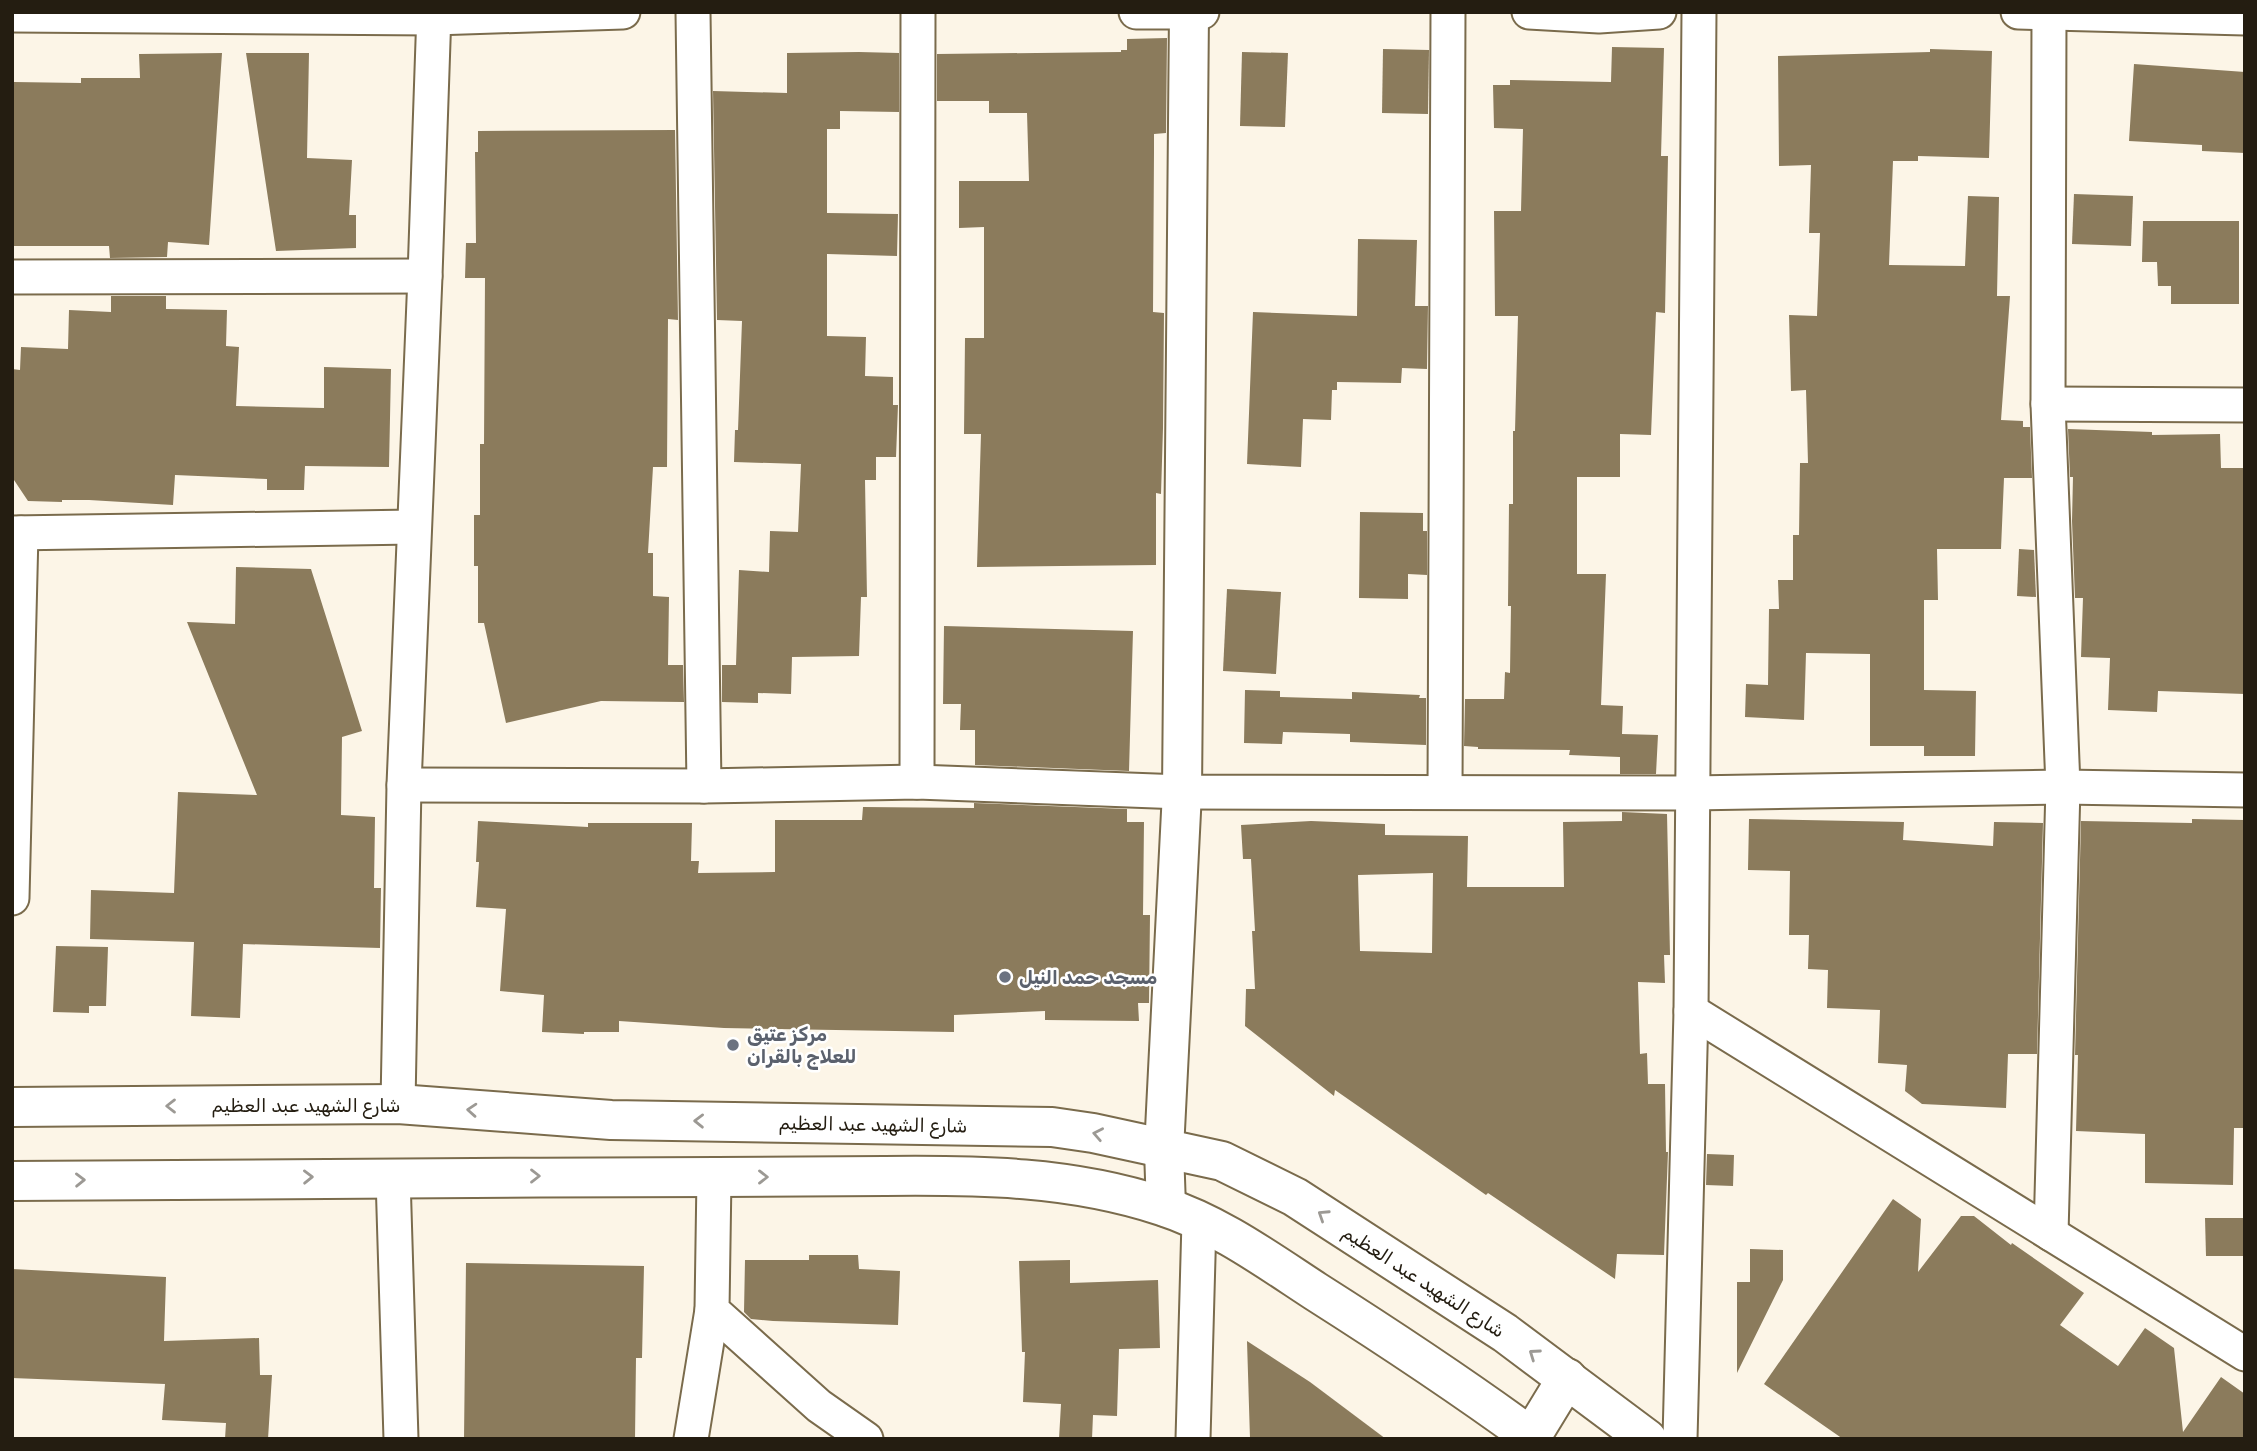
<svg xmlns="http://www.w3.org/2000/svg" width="2257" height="1451" font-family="Rubik,Vazirmatn,sans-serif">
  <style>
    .building { fill: #8b7b5c; fill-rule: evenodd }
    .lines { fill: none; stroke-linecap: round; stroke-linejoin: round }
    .minor-casing { stroke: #7a6b4c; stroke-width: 37 }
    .tertiary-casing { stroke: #7a6b4c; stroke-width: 42 }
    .secondary-casing { stroke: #7a6b4c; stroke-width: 42 }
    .minor { stroke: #fff; stroke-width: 33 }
    .tertiary { stroke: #fff; stroke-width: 38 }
    .secondary { stroke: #fff; stroke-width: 38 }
    .oneway { stroke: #9c9994 }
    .worship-dot { fill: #6b7280; stroke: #fff; stroke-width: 2.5 }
    .labels { text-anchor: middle; stroke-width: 5; stroke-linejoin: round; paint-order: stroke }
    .worship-label { font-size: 19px; font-weight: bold; fill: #5b616d; stroke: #fff; text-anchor: start }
    .street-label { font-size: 19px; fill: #241d11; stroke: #fff }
  </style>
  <rect width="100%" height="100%" fill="#fcf5e7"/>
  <g class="building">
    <path d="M 1167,38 L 1166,133 L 1154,134 L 1154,152 L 1153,312 L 1164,313 L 1163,428 L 1161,494 L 1156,493 L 1156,565 L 977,567 L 981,434 L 964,434 L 965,338 L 984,338 L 984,227 L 959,228 L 959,181 L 1029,181 L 1027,113 L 989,113 L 989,101 L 937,101 L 937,54 L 1121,52 L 1121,50 L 1127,50 L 1127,39 Z"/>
    <path d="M 1612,47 L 1664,48 L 1661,156 L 1668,156 L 1665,313 L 1656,312 L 1651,435 L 1620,434 L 1620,477 L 1577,477 L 1577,574 L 1606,574 L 1601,705 L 1623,706 L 1622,734 L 1658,735 L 1656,774 L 1620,774 L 1620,757 L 1569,755 L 1570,750 L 1478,749 L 1478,747 L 1464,746 L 1465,699 L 1504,699 L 1505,672 L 1510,673 L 1511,606 L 1508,606 L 1509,504 L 1513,504 L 1513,431 L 1515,431 L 1518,316 L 1495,316 L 1494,211 L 1521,211 L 1523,129 L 1494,128 L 1493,85 L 1510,85 L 1510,80 L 1611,82 Z"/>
    <path d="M 1383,49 L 1429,50 L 1428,114 L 1382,113 Z"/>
    <path d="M 1930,49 L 1992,51 L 1989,158 L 1918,156 L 1918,161 L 1893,161 L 1889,265 L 1965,266 L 1968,196 L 1999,197 L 1997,296 L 2010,296 L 2001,420 L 2023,421 L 2023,427 L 2030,427 L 2032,478 L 2004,478 L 2001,549 L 1937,549 L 1938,600 L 1924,600 L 1924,690 L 1976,691 L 1975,756 L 1924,756 L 1924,746 L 1870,746 L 1870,654 L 1806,653 L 1804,720 L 1745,717 L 1746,684 L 1768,685 L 1769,609 L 1779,609 L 1778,580 L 1793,580 L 1793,535 L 1799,535 L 1800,463 L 1808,463 L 1806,390 L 1791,391 L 1789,315 L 1817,316 L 1820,233 L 1809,233 L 1811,165 L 1779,166 L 1778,56 L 1930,52 Z"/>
    <path d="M 859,52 L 899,53 L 899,112 L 840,111 L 840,129 L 827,129 L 827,213 L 898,214 L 897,256 L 827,254 L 827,336 L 866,337 L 865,376 L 893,377 L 893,405 L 898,405 L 896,457 L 876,457 L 876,480 L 865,480 L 867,597 L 861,597 L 859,656 L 792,657 L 791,694 L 758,693 L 758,703 L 722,702 L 722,665 L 736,665 L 739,570 L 769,572 L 770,531 L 798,532 L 801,464 L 734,462 L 735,430 L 738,430 L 742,321 L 717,320 L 713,91 L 787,93 L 787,53 Z"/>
    <path d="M 1242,52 L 1288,53 L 1285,127 L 1240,126 Z"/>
    <path d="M 222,53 L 209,245 L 168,242 L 167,257 L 110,258 L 109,246 L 12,246 L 14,82 L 81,83 L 81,78 L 140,78 L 139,54 Z"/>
    <path d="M 246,53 L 309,53 L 307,158 L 352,160 L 349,215 L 356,215 L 356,248 L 276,251 Z"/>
    <path d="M 2134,64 L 2245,72 L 2245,153 L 2202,151 L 2202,145 L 2129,141 Z"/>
    <path d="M 675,130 L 678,320 L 668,319 L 667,467 L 653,467 L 648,553 L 653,553 L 653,596 L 669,597 L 668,665 L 683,665 L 684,702 L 601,701 L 506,723 L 484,623 L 478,623 L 478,566 L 474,566 L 474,515 L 480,515 L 480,444 L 484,444 L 485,278 L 465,278 L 466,243 L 476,243 L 475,152 L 478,152 L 478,131 Z"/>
    <path d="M 2074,194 L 2133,196 L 2131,246 L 2072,244 Z"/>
    <path d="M 2143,221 L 2239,221 L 2239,304 L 2171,304 L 2171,286 L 2158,286 L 2157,262 L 2142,262 Z"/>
    <path d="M 1358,239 L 1417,240 L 1415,306 L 1428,306 L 1427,369 L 1402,368 L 1401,383 L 1337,382 L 1337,390 L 1332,390 L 1331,420 L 1303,419 L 1301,467 L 1247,464 L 1253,312 L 1357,316 Z"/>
    <path d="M 111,296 L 166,296 L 166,309 L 227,310 L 226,346 L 239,347 L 236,406 L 324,408 L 324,367 L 391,369 L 389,467 L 305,466 L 304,490 L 267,490 L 267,479 L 175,475 L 173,505 L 89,500 L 62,500 L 62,502 L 28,501 L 12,477 L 12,369 L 20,370 L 21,347 L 68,349 L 69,310 L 111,312 Z"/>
    <path d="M 2068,429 L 2152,432 L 2152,435 L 2220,434 L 2221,468 L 2245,468 L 2245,694 L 2158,691 L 2157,712 L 2108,710 L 2110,658 L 2081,657 L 2083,598 L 2075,598 L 2072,521 L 2073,477 L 2070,477 Z"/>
    <path d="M 1360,512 L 1423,513 L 1423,531 L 1427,531 L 1427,575 L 1408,574 L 1408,599 L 1359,598 Z"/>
    <path d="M 2019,549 L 2034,550 L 2036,597 L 2017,596 Z"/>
    <path d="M 236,567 L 311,569 L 362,731 L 342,737 L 341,815 L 375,817 L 374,888 L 381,888 L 380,948 L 243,944 L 240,1018 L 191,1016 L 194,942 L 90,939 L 91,890 L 174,893 L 178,792 L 257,795 L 187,622 L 235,624 Z"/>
    <path d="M 1227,589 L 1281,592 L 1276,674 L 1223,671 Z"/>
    <path d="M 944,626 L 1133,631 L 1129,771 L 975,765 L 975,730 L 960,730 L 961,704 L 943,704 Z"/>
    <path d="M 1245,690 L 1280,691 L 1280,697 L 1352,699 L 1352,692 L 1420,695 L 1419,698 L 1426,698 L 1426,745 L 1350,742 L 1350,734 L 1283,732 L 1282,744 L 1244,743 Z"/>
    <path d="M 974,803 L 1127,809 L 1127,822 L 1144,822 L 1143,915 L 1150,915 L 1149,1003 L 1138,1003 L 1139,1021 L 1045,1020 L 1045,1011 L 954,1015 L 954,1032 L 724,1028 L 619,1021 L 619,1032 L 584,1032 L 584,1034 L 542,1032 L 544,995 L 500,991 L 506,909 L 476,907 L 479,862 L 476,862 L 478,821 L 588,827 L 588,823 L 692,823 L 691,861 L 699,861 L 698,873 L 775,872 L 775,820 L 862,820 L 863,807 L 974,808 Z"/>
    <path d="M 1622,812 L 1667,814 L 1670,955 L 1664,955 L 1665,983 L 1638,982 L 1640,1054 L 1647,1053 L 1648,1084 L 1665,1084 L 1666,1152 L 1668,1152 L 1664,1255 L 1617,1254 L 1615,1279 L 1488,1193 L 1486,1195 L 1335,1090 L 1334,1096 L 1245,1026 L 1246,989 L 1255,989 L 1252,931 L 1255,931 L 1251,859 L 1243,859 L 1241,825 L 1311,821 L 1385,824 L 1385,835 L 1468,836 L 1467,887 L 1564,887 L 1563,822 L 1622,821 ZM 1433,873 L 1432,953 L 1360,951 L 1358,875 Z"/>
    <path d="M 1749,819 L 1904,822 L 1903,840 L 1993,846 L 1994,822 L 2043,823 L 2037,1054 L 2008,1054 L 2006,1108 L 1922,1104 L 1905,1091 L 1907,1065 L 1878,1063 L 1880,1010 L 1827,1008 L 1828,970 L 1808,969 L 1809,935 L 1789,935 L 1790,871 L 1748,870 Z"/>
    <path d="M 2192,819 L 2245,820 L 2245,1128 L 2234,1128 L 2233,1185 L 2145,1183 L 2145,1134 L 2076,1131 L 2078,1055 L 2075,1055 L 2081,821 L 2192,823 Z"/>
    <path d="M 56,946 L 108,947 L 106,1006 L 89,1006 L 89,1013 L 53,1012 Z"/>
    <path d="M 1707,1154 L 1734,1155 L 1733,1186 L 1706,1185 Z"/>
    <path d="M 1893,1199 L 1921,1219 L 1918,1272 L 1961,1216 L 1974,1216 L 2011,1245 L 2012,1243 L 2084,1293 L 2060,1325 L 2118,1366 L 2145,1328 L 2174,1348 L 2183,1432 L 2221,1377 L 2245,1394 L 2245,1439 L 1843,1439 L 1764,1384 Z"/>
    <path d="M 2205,1218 L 2245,1218 L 2245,1256 L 2206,1256 Z"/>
    <path d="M 1750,1249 L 1783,1250 L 1783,1280 L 1737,1373 L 1737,1282 L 1750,1282 Z"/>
    <path d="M 809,1255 L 858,1255 L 859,1269 L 900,1271 L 898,1325 L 773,1321 L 751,1319 L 744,1312 L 745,1260 L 809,1260 Z"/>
    <path d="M 1070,1260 L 1070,1283 L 1158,1280 L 1160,1348 L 1119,1349 L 1117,1416 L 1093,1415 L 1092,1439 L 1059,1439 L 1061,1404 L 1023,1402 L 1025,1352 L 1022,1352 L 1019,1261 Z"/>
    <path d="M 466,1263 L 644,1266 L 642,1358 L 636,1358 L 635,1439 L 464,1439 Z"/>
    <path d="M 12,1269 L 166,1277 L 164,1341 L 259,1338 L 260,1375 L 272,1375 L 268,1439 L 225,1439 L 226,1423 L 162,1420 L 165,1384 L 12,1378 Z"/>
    <path d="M 1247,1341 L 1310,1382 L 1386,1439 L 1250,1439 Z"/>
  </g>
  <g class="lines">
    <defs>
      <g id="minor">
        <path d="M 693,12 L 704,786"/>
        <path d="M 1136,12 L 1202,12"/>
        <path d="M 1529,12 L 1599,16 L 1659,12"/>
        <path d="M 2018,12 L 2245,18"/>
        <path d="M 2049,12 L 2048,404 L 2063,787 L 2051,1234"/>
        <path d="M 12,15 L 434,18 L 623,12"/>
        <path d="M 12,277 L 425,276"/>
        <path d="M 2048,404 L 2245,405"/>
        <path d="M 12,533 L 414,527"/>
        <path d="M 917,782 L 918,12"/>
        <path d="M 404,785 L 704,786 L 917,782 L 1182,792 L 1692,793 L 2063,787 L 2245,790"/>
        <path d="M 1445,792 L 1448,12"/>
        <path d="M 12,898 L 21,533"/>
        <path d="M 1691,1011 L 2245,1354"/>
        <path d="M 398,1104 L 404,785 L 425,276 L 434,12"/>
        <path d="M 393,1177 L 401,1439"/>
        <path d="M 714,1177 L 712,1310 L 819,1406 L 866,1439"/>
        <path d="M 691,1439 L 712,1310"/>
        <path d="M 1193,1439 L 1199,1221"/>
        <path d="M 1680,1439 L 1691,1011 L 1699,12"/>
      </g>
      <path id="tertiary" d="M 1166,1207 L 1164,1150 L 1182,792 L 1189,12"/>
      <g id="secondary">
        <path d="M 12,1107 L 398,1104 L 611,1120 L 1052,1127 L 1093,1133 L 1222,1161 L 1295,1197 L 1505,1333 L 1647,1439"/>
        <path d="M 12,1181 C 247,1178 482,1178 717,1177 C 773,1177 829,1176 885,1176 C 979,1175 1071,1176 1162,1206 C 1218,1224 1266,1259 1315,1291 C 1389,1338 1463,1387 1534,1439"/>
        <path d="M 1531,1437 L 1567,1378"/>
      </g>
    </defs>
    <use href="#minor" class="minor-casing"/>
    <use href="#tertiary" class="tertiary-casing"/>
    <use href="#secondary" class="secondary-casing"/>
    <use href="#minor" class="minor"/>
    <use href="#tertiary" class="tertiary"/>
    <use href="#secondary" class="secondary"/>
  </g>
  <defs><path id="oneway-chevron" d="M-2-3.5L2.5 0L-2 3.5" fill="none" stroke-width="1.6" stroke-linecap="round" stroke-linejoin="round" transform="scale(1.75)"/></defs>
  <g class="oneway">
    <use href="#oneway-chevron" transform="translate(171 1106) rotate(180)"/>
    <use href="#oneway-chevron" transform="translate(472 1110) rotate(-176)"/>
    <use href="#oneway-chevron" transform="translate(699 1121) rotate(-179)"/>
    <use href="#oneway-chevron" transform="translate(1098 1134) rotate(-169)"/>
    <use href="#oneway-chevron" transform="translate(535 1176)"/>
    <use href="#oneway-chevron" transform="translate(308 1177) rotate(-1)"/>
    <use href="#oneway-chevron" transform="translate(763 1177)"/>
    <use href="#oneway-chevron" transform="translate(80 1180) rotate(-1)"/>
    <use href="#oneway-chevron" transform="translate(1323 1215) rotate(-147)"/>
    <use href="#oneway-chevron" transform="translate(1534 1354) rotate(-145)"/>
  </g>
  <g class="worship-dot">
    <circle cx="1005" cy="977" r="7"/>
    <circle cx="733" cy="1045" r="7"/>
  </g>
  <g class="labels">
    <g class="worship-label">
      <text x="1019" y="984">مسجد حمد النيل</text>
      <text x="747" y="1041">مركز عتيق<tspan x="747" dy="22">للعلاج بالقران</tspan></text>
    </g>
    <g class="street-label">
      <text x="306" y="1112">شارع الشهيد عبد العظيم</text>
      <text transform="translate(873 1124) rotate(1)" y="7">شارع الشهيد عبد العظيم</text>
      <text transform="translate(1424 1281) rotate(33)" y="7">شارع الشهيد عبد العظيم</text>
    </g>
  </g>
  <rect width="2257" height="1451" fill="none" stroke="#241d11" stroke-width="28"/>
</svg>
